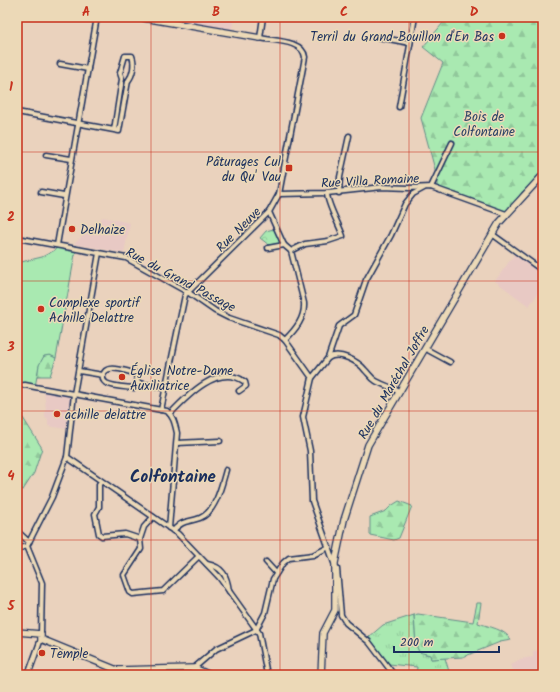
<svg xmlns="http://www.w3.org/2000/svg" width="560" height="692" font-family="Kalam,sans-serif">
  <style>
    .built { fill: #e8c9c4 }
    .grass { fill: url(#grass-tufts); stroke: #628c88 }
    .forest { fill: url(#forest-firs); stroke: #628c88 }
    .park { fill: url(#park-crowns); stroke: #628c88 }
    .pitch { fill: #a9e9b1; stroke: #628c88 }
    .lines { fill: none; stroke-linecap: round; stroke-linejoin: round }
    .street-casing { stroke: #1b2f5e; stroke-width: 7 }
    .secondary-casing { stroke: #1b2f5e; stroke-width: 8 }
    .street { stroke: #ecd9b7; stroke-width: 4 }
    .secondary { stroke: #ecd9b7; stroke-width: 5.5 }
    .grid { fill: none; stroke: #c8321e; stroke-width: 1; stroke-opacity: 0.55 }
    .poi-dot { fill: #c8321e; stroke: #ecd9b7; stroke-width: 1.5 }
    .labels { text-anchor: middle; stroke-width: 3; stroke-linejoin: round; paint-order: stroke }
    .poi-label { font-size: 13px; fill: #1b2f5e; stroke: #ecd9b7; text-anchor: start }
    .park-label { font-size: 13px; fill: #294266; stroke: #ecd9b7 }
    .street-label { font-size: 13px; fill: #1b2f5e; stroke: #ecd9b7 }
    .district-label { font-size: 17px; font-weight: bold; fill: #1b2f5e; stroke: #ecd9b7 }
    .neatline { fill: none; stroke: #c8321e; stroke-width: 1.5 }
    .grid-label { font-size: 13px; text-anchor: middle; font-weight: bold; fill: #c8321e }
  </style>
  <defs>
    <pattern id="grass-tufts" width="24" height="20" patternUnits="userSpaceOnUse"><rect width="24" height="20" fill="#a9e9b1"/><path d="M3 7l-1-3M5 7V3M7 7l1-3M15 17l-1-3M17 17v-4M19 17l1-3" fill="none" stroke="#91c89b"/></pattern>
    <pattern id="forest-firs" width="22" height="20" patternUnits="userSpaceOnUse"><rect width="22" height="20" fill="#a9e9b1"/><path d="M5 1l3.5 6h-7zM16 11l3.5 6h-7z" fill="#91c89b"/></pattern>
    <pattern id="park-crowns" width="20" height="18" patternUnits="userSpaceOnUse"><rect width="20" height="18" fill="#a9e9b1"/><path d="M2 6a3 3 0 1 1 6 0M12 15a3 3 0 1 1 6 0" fill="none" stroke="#91c89b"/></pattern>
  </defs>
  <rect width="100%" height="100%" fill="#ead2bd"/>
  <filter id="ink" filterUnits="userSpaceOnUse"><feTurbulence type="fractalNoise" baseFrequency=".025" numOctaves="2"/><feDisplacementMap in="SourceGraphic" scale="8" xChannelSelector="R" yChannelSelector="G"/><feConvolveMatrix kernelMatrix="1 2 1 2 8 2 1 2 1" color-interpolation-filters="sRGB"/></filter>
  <g filter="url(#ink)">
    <g class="built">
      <path d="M 162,17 L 234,17 L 232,29 Z"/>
      <path d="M 103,217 L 130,223 L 124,253 L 74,244 Z"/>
      <path d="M 514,255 L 543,275 L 543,286 L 529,306 L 495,281 Z"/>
      <path d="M 44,391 L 68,395 L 71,399 L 66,429 L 48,426 L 48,419 L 45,418 L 45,409 L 46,409 Z"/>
      <path d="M 543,650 L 543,673 L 540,675 L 517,675 L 510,665 L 520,659 L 533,657 L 533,651 Z"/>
    </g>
    <path class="grass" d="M 414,615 L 416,645 L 425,654 L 431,655 L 431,659 L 445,658 L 450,675 L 416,675 L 417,667 L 389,664 L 369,637 L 383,625 Z"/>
    <g class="forest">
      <path d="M 445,17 L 543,17 L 543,175 L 522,192 L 506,214 L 437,188 L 437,177 L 421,118 L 443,63 L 423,47 L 443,23 Z"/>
      <path d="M 50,355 L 56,358 L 50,376 L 37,376 L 39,364 L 44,356 Z"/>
      <path d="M 23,418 L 42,448 L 34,473 L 23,490 L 17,487 L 17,419 Z"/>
      <path d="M 399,501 L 412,506 L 399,538 L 394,540 L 370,535 L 370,517 L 386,511 L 391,506 Z"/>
      <path d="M 477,603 L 481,603 L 478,623 C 489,627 505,629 511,640 L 500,642 L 463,657 L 431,659 L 430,655 L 419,652 L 416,645 L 414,615 L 418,614 L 473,622 Z"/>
    </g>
    <path class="park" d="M 277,228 L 279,231 L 276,233 L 280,241 L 282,241 L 281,243 L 269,245 L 260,238 L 266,231 Z"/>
    <path class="pitch" d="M 57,245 L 76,249 L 56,358 L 50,355 L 44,356 L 39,365 L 35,387 L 17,386 L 17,263 L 42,257 L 55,250 Z"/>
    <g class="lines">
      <defs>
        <g id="street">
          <path d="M 378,37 L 410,43"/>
          <path d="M 60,64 L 88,69"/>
          <path d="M 399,107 L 415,17"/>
          <path d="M 17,112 L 114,130 L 119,131 L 128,81 C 133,75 135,64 132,56 L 125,56 L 120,73 L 122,79 L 114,130"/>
          <path d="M 46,155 L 71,159"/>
          <path d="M 431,187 L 452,143"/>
          <path d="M 41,192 L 64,196"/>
          <path d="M 339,193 L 340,177 L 349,136"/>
          <path d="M 279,194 L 327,193 L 382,187 L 409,188 L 431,187 L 506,214"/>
          <path d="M 269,212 L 284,245 L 291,251 L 304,303 C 305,318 296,329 285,340"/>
          <path d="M 492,234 L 543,271"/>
          <path d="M 17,238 L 126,258 L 189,293 L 215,311 L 229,318 L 279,335 L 285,340 L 312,378 L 303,417 L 310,451 L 312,501 L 334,563"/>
          <path d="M 57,245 L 97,17"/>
          <path d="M 268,248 L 284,245"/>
          <path d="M 291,251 L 305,244 L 328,241 L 343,236 C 339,224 327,204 327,193"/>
          <path d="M 426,349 L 450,362"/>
          <path d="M 328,358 L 339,326 L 354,315 L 366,280 L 391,235 L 405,204 L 413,194 L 424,188"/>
          <path d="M 79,371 L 103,375"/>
          <path d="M 312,378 L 328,358 C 339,351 358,361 365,370 C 369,374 371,378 376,381 C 383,385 392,387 399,392"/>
          <path d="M 138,383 L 135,373 C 128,372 117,367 110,369 C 103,370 100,379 106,383 C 113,387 126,387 134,388 L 138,383 L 165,388"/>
          <path d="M 17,386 L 25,385 L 35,387 L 167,411 C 174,417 175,425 177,433 L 169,528"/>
          <path d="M 161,410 L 185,295 L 269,212 L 279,194 L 305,57 C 303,40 273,41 260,38 L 263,17"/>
          <path d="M 170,414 C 187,396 219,362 245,382 L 246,386 L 239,391"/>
          <path d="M 177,443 L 220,441"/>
          <path d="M 67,457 L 178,534 L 219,577 L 259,633 L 267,675"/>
          <path d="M 101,482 L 99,484 L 99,507 L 95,514 L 99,534 L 102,536 L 125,534 L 140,539 L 144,527 L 153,517"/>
          <path d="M 17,531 L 29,542"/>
          <path d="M 173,531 C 184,519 187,523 200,518 C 216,512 222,484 226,470"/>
          <path d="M 140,539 L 141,549 L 124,575 L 130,592 L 133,594 L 163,591 L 199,556"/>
          <path d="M 27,546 L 42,583 L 41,634"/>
          <path d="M 17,549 L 27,546 L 52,497 L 67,457 L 74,394 L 99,253"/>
          <path d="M 266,562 L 276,573"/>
          <path d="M 207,564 C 223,567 227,576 229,591"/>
          <path d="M 337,569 L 341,615 L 346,623 L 369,642 L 394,675"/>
          <path d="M 194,668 L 216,649 L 256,630 L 265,613 L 273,579 L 283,563 L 289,558 L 313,555 L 329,547"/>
          <path d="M 28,675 L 41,639"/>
          <path d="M 540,675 L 543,673"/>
        </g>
        <g id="secondary">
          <path d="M 138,17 L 260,38"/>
          <path d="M 17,23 L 18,17"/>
          <path d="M 17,632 L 41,634 L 41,639 L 117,670 L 194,668 L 210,675"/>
          <path d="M 321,675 L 323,633 L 335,610 L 335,563 L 344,520 L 368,445 L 499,223 L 543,175"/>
        </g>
      </defs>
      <use href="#street" class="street-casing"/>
      <use href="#secondary" class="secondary-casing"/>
      <use href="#street" class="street"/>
      <use href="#secondary" class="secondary"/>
    </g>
  </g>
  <path class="grid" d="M 151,17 L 151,675M 280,17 L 280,675M 409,17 L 409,675M 17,152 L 543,152M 17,281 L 543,281M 17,411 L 543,411M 17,540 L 543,540"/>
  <g class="poi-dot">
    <circle cx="502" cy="36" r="4"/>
    <rect x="285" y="164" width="8" height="8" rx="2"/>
    <circle cx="72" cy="229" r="4"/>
    <circle cx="41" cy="309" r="4"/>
    <circle cx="122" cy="377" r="4"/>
    <circle cx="57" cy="414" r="4"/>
    <circle cx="42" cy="653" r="4"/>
  </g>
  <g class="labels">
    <g class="poi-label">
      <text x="494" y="41" text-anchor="end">Terril du Grand Bouillon d'En Bas</text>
      <text x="281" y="166" text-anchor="end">Pâturages Cul<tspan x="281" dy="15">du Qu' Vau</tspan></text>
      <text x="80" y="234">Delhaize</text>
      <text x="49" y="307">Complexe sportif<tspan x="49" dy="15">Achille Delattre</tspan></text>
      <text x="130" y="375">Église Notre-Dame<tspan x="130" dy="15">Auxiliatrice</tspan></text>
      <text x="65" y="419">achille delattre</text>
      <text x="50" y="658">Temple</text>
    </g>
    <g class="park-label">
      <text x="484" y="121">Bois de<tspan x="484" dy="15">Colfontaine</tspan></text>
    </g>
    <g class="street-label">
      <text transform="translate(370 180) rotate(-3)" y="5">Rue Villa Romaine</text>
      <text transform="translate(238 229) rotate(-45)" y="5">Rue Neuve</text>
      <text transform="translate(181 279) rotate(28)" y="5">Rue du Grand Passage</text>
      <text transform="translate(393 382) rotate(-60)" y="5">Rue du Maréchal Joffre</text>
    </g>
    <g class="district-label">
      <text x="173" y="482">Colfontaine</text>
    </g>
  </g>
  <rect width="560" height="692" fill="none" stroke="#ecd9b7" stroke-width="44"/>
  <path d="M394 646v6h105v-6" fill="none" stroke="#1b2f5e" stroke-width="2"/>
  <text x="400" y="646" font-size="12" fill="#1b2f5e" stroke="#ecd9b7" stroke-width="3" paint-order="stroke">200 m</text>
  <rect x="22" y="22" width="516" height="648" class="neatline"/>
  <g class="grid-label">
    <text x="86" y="16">A</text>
    <text x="216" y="16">B</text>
    <text x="344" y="16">C</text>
    <text x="474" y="16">D</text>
    <text x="11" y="91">1</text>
    <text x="11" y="221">2</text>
    <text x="11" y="351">3</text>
    <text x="11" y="480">4</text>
    <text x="11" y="610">5</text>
  </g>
</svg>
